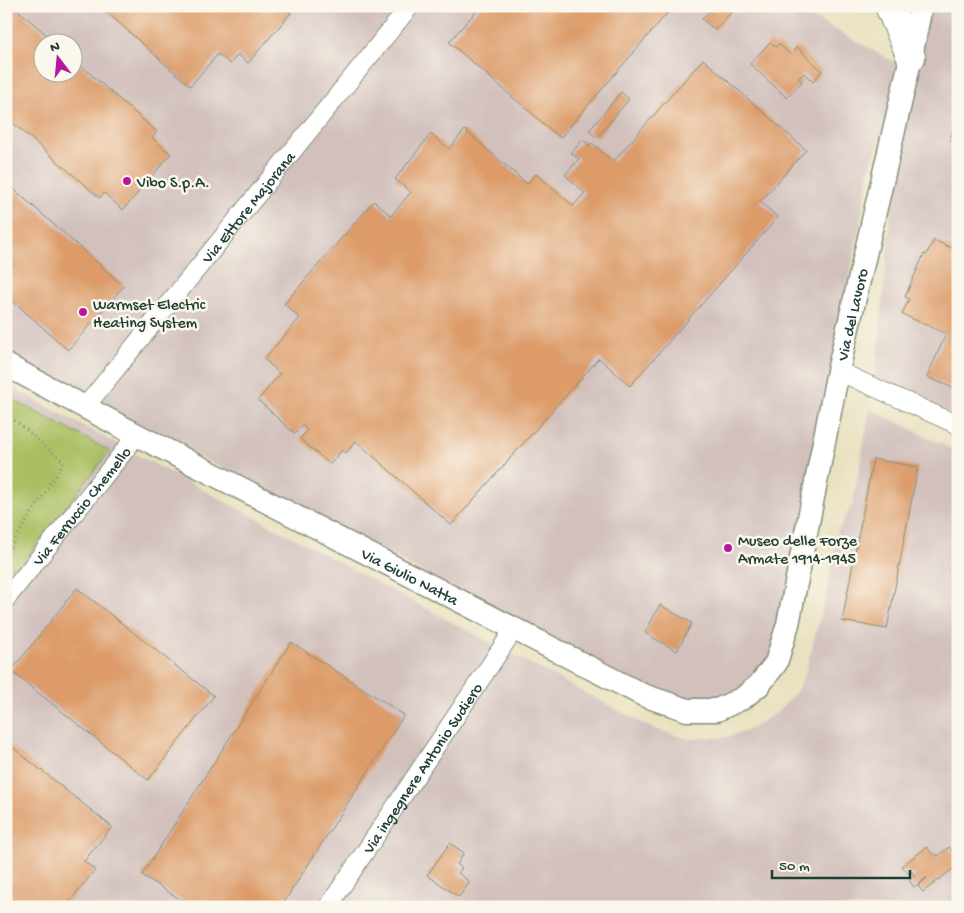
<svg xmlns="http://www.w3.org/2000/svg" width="964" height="913" font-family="'Gochi Hand',sans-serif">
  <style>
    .industrial { fill: #d1c0bc; fill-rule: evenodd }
    .green { fill: #aabf63; stroke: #647e4c }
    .building { fill: #dc9b69 }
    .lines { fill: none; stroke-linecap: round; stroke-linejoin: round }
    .minor-casing { stroke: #848f7a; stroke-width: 20 }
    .tertiary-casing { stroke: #848f7a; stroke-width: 25 }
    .trunk-casing { stroke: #848f7a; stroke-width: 30 }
    .path { stroke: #848f7a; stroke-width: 3; stroke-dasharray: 1 4; stroke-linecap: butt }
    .minor { stroke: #fff; stroke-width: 18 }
    .tertiary { stroke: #fff; stroke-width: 22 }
    .trunk { stroke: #fff; stroke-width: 28 }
    .poi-dot { fill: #b5179e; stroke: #fbf7ec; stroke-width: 2 }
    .labels { text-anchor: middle; stroke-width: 5; stroke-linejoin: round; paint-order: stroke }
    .poi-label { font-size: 16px; fill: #1f3d34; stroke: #fbf7ec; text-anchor: start }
    .street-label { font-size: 16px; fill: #1f3d34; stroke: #fbf7ec }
  </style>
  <rect width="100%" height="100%" fill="#fbf7ec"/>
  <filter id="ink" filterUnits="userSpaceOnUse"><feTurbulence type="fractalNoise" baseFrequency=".02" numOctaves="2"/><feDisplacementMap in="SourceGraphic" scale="10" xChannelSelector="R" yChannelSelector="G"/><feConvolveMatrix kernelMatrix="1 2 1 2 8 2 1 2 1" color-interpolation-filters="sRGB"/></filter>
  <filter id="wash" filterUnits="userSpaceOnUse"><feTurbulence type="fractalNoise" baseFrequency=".0096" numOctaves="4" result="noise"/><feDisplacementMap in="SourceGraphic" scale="20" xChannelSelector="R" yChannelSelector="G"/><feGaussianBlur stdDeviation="1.12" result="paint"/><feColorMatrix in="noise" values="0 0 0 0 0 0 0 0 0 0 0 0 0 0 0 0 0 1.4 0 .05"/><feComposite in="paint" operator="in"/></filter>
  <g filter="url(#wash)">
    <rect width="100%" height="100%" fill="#e9e1bf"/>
    <g class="industrial">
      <path d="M 6,6 L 792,6 L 905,68 L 920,6 L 958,6 L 958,421 L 875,381 L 905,70 L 869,170 L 863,209 L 820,422 L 772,678 L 691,711 L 140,426 L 6,353 ZM 42,42 L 72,42 L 72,72 L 42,72 Z"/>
      <path d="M 6,384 L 126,449 L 651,728 L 688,739 L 727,737 L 752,728 L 778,712 L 796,692 L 805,674 L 826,594 L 838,531 L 853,503 L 870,409 L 958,452 L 958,907 L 6,907 Z"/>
    </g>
    <path class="green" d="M 6,396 L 110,451 L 17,570 L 6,564 Z"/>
    <g id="blocks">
      <g class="building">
        <path d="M 6,6 L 13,6 L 55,42 L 42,42 L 42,72 L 72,72 L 72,58 L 157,132 L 152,138 L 171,154 L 123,210 L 104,193 L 100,198 L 6,117 Z"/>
        <path d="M 100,6 L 289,6 L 287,10 L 291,13 L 248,63 L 238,54 L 230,64 L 218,54 L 190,86 Z"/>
        <path d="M 481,6 L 665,6 L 670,10 L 560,138 L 449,42 Z"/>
        <path d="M 714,6 L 737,6 L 715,30 L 702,19 Z"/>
        <path d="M 770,42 L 776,47 L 779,44 L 790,54 L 797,47 L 822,71 L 813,82 L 804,73 L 799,78 L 802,82 L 787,98 L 750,64 Z"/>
        <path d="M 703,59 L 806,150 L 760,202 L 778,217 L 630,386 L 599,358 L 451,525 L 356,441 L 346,453 L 342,450 L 330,464 L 300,439 L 307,430 L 302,425 L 295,434 L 258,400 L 280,374 L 264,359 L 300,318 L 284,304 L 374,201 L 391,216 L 411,192 L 395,179 L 431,134 L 449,149 L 465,130 L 527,184 L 536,174 L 573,206 L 585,193 L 565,175 L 579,159 L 571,153 L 583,140 L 590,146 L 592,143 L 613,162 Z"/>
        <path d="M 621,92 L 629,99 L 597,138 L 589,131 Z"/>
        <path d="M 957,115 L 958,115 L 958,143 L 950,140 Z"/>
        <path d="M 9,185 L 124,286 L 68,350 L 13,301 L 6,308 L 6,188 Z"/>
        <path d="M 934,240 L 958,251 L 958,390 L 927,377 L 946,334 L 902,314 L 909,299 L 905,297 L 924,254 L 926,255 Z"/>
        <path d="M 873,459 L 918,467 L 887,629 L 842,621 Z"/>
        <path d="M 77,588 L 214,696 L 148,780 L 11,671 Z"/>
        <path d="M 660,605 L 692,623 L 677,651 L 645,633 Z"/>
        <path d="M 291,642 L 404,715 L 281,907 L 192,907 L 142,875 Z"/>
        <path d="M 6,742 L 112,827 L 84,861 L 95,870 L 65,907 L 6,907 Z"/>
        <path d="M 450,843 L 464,853 L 457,864 L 462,868 L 458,873 L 470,882 L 459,897 L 427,875 Z"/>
        <path d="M 927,847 L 933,855 L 935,853 L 938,856 L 949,847 L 955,855 L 958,853 L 958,865 L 923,892 L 918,886 L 927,878 L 927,877 L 914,887 L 909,880 L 915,876 L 912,872 L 909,874 L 902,866 Z"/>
      </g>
    </g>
  </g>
  <g filter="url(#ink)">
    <use href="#blocks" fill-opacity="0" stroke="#848f7a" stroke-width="1"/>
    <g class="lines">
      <defs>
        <g id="minor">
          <path d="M 838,371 L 958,425"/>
          <path id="s1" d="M 85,407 L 410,6"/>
          <path id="s2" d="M 6,599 L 137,435"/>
          <path id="s3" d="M 328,907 L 515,628"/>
        </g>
        <g id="tertiary">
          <path id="s4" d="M 6,365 L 137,435 L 643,695 L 687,710 L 717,710 L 743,698 L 759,685 L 776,663 L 788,624 L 838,371 L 911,57 L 921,6"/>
        </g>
        <path id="trunk" d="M 889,6 L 911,57"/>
      </defs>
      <use href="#minor" class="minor-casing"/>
      <use href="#tertiary" class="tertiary-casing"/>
      <use href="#trunk" class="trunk-casing"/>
      <path class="path" d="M 6,415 L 13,419 L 64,462 L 6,554"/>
      <use href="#minor" class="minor"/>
      <use href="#tertiary" class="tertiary"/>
      <use href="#trunk" class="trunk"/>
    </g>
  </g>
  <g class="poi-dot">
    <circle cx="127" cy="181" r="5"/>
    <circle cx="83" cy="312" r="5"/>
    <circle cx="728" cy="548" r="5"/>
  </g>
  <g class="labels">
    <g class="poi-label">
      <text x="137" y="187">Vibo S.p.A.</text>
      <text x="93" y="309">Warmset Electric<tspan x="93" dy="18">Heating System</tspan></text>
      <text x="738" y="545">Museo delle Forze<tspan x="738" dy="18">Armate 1914-1945</tspan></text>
    </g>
    <g class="street-label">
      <text dy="6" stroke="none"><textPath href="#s1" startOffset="258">Via Ettore Majorana</textPath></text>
      <text dy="6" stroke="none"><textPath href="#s4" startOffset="1228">Via del Lavoro</textPath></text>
      <text dy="6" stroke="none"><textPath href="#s2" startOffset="120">Via Ferruccio Chemello</textPath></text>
      <text dy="6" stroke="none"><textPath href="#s4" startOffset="456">Via Giulio Natta</textPath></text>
      <text dy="6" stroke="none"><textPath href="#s3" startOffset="168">Via ingegnere Antonio Sudiero</textPath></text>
    </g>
  </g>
  <rect width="964" height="913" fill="none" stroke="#fbf7ec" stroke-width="25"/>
  <g transform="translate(58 58) rotate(344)"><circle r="24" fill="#fbf7ec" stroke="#a3ada2"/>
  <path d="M0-4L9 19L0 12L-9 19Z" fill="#b5179e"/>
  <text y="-8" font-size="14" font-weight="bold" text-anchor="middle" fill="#1f3d34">N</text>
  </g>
  <path d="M772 870v8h138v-8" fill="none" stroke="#1f3d34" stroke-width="2.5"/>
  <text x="779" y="870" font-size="15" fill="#1f3d34" stroke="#fbf7ec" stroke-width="4" paint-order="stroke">50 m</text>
</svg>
